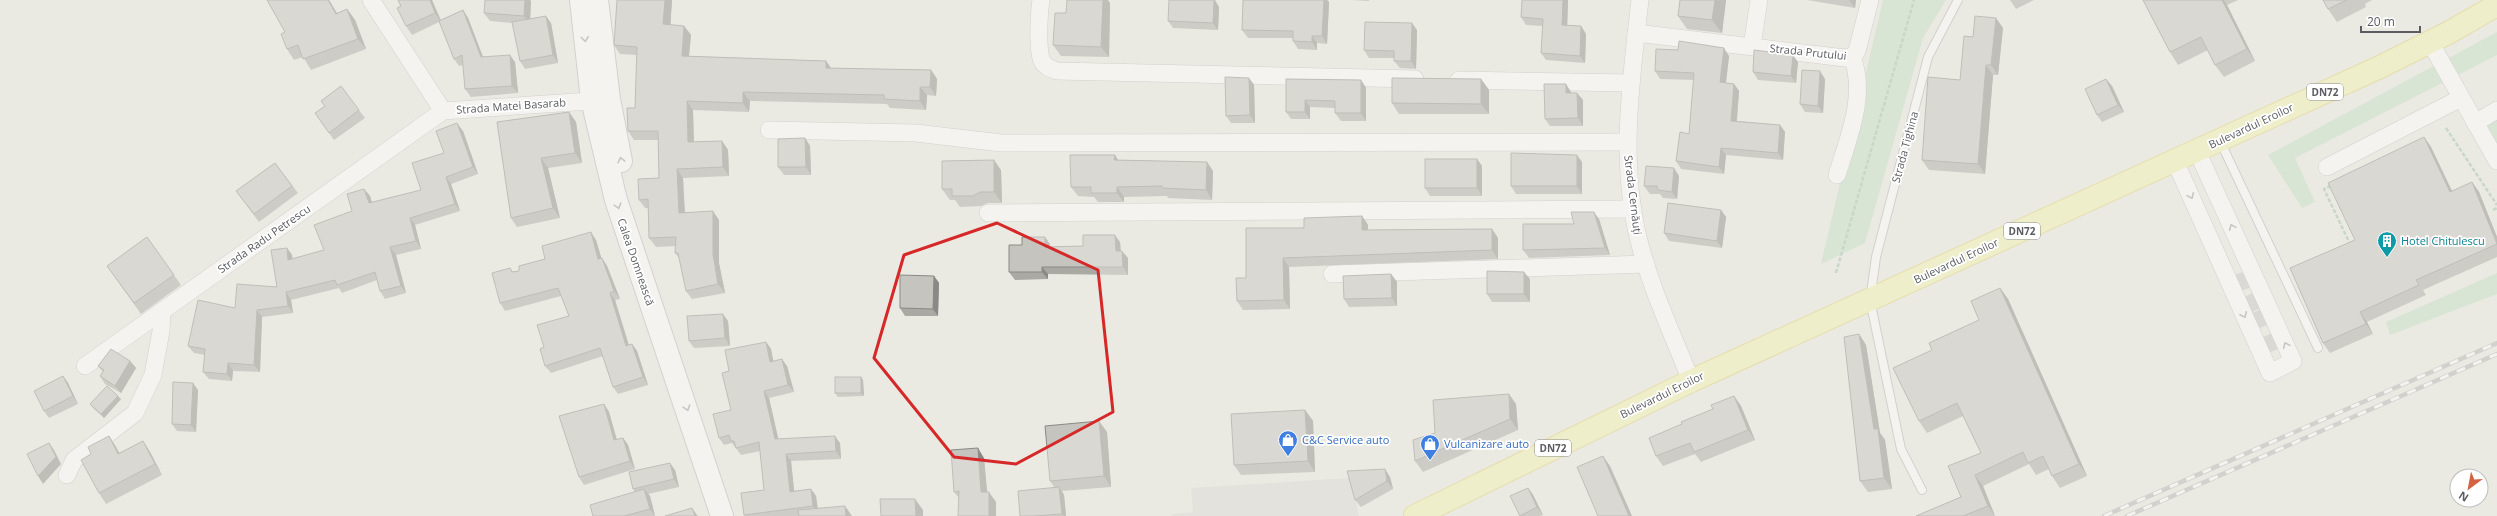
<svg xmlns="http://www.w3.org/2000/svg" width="2497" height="516" font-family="'Open Sans',sans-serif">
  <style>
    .industrial { fill: #dad9d4 }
    .green { fill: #c1e0c6 }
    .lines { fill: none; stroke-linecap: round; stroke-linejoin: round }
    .minor-tunnel { stroke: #c7c6c2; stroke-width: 17; stroke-dasharray: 17 8; stroke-linecap: butt }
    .service-casing { stroke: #b2b3b8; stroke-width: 10 }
    .minor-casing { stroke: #b2b3b8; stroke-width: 18 }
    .secondary-casing { stroke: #b3b5ba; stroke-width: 24 }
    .primary-casing { stroke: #decf68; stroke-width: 24 }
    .path { stroke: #9bc0ab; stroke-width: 2.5; stroke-dasharray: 4 2; stroke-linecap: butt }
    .service { stroke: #fff; stroke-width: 8 }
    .minor { stroke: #fff; stroke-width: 17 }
    .secondary { stroke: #fff; stroke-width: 22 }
    .primary { stroke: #f4f3ae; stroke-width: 22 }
    .rail-casing { stroke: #b2b3b3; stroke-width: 4.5 }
    .rail { stroke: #fff; stroke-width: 3; stroke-dasharray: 9; stroke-linecap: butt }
    .wall { fill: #aaa9a4 }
    .shaded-wall { fill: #8b8986 }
    .building { fill: #c6c4bf; stroke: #8b8986 }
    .oneway { stroke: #9c9da0 }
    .marked { fill: none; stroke: #d62828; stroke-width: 3; stroke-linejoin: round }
    .labels { text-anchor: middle; stroke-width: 3.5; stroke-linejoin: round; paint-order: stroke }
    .shield { fill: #fff; stroke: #8c8d90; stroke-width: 1 }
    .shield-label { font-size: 10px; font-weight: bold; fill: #5a5c61 }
    .street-label { font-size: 11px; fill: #5a5c61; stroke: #fff }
    .culture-label { font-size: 11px; fill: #0d838f; stroke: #fff; text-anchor: start }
    .shop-label { font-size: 11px; fill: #366cbe; stroke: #fff; text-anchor: start }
  </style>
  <rect width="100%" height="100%" fill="#ebeae2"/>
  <path class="industrial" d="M 1350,478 L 1359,516 L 1172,516 L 1172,514 L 1193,512 L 1191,488 Z"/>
  <g class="green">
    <path d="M 1883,0 L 1946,0 L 1923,38 L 1865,243 L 1821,264 Z"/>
    <path d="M 2497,32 L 2497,55 L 2295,158 L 2315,202 L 2302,208 L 2268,155 Z"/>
    <path d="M 2497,119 L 2497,143 L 2486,124 Z"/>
    <path d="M 2497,273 L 2497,294 L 2390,335 L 2386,322 Z"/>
  </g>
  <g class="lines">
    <g class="minor-tunnel">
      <path d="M 2231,285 L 2255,277"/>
      <path d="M 2241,308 L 2264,297"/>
      <path d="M 2248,324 L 2271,314"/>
      <path d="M 2259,348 L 2282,338"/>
    </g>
    <defs>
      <g id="service">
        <path d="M 2220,141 L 2318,348"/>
        <path d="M 1922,490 L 1901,449 L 1870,300 L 1876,257 L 1928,57 L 1958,0"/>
      </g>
      <g id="minor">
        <path d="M 371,0 L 443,111"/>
        <path d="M 1041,0 C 1039,12 1037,50 1042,61 C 1045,67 1051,69 1057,71 L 1415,79"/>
        <path d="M 1640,0 C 1631,80 1619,162 1639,241 C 1651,289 1673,335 1691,381"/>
        <path d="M 1636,33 L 1845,58 L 1852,57 L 1857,51 L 1870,0"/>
        <path d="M 2430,42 L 2497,161"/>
        <path d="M 1752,46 L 1759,0"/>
        <path d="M 1459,80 L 1631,83"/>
        <path d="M 443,111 L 604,100"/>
        <path d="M 2475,123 L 2497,110"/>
        <path d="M 769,130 L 916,133 L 1001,143 L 1627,142"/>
        <path d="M 2175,161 L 2270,373 L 2293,361 L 2197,151"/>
        <path d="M 2327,167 L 2461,98"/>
        <path d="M 1837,175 C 1848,139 1867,95 1852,57"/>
        <path d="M 988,213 L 1633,209"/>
        <path d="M 1332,274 L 1646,264"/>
        <path d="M 85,366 L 443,111"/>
        <path d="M 67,475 L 74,460 L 135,413 L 153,375 L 161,331 L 162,311"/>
      </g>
      <g id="secondary">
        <path d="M 581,0 L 592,100 L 616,200 L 722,516"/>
        <path d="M 597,0 L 609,99 L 621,161"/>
      </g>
      <path id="primary" d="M 1415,516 L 1691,381 L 2380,67 L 2448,33 L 2497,5"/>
    </defs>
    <use href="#service" class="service-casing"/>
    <use href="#minor" class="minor-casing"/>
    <use href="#secondary" class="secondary-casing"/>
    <use href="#primary" class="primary-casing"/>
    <g class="path">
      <path d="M 2446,128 L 2497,205"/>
      <path d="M 2331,186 L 2324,189 L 2350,244"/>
      <path d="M 2493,210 L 2497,208"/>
      <path d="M 1836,273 L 1914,0"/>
    </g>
    <use href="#service" class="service"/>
    <use href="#minor" class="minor"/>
    <use href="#secondary" class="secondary"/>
    <use href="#primary" class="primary"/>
    <defs>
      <g id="rail">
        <path d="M 2104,516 L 2497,343"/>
        <path d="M 2127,516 L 2497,354"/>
      </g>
    </defs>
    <use href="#rail" class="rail-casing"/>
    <use href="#rail" class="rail"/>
  </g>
  <g class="wall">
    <path d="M 267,0 L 329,0 L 337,13 L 347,9 L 355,20 L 366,49 L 311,70 L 303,57 L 294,60 L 287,49 L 285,32 Z"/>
    <path d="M 398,0 L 432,0 L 441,20 L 463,10 L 468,18 L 483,57 L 515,62 L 518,93 L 471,97 L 465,89 L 463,65 L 459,66 L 454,59 L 439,22 L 412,35 L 406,26 L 401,6 Z"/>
    <path d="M 672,0 L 670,25 L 684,26 L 691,35 L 689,56 L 826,61 L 831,68 L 931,70 L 937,79 L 936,96 L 927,95 L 926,110 L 890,108 L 887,104 L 750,101 L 749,112 L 693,110 L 694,142 L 722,141 L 728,150 L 729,176 L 683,178 L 685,212 L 719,220 L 719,263 L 725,293 L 692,299 L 686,291 L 679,258 L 675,253 L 676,246 L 656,247 L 649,238 L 648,208 L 645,208 L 639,200 L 659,178 L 658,140 L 634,140 L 628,131 L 635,108 L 637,55 L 620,54 L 614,45 Z"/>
    <path d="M 1243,0 L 1327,0 L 1329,2 L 1327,44 L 1317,43 L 1317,50 L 1298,49 L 1293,41 L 1293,38 L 1248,38 L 1242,30 Z"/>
    <path d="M 1351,0 L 1369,0 L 1369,1 Z"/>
    <path d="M 1522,0 L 1568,0 L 1567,26 L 1581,26 L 1586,34 L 1585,63 L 1546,60 L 1541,53 L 1543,26 L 1526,25 L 1521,17 Z"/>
    <path d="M 1680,0 L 1726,0 L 1722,33 L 1687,29 L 1678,16 Z"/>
    <path d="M 1807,0 L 1856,0 L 1855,8 Z"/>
    <path d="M 2010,0 L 2034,0 L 2016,9 Z"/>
    <path d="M 2143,0 L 2238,0 L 2227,5 L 2255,61 L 2224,77 L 2215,65 L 2208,50 L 2178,65 L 2170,52 Z"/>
    <path d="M 2323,0 L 2372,0 L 2365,4 L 2366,7 L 2337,22 L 2328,9 Z"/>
    <path d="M 531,1 L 530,19 L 551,23 L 558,63 L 525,69 L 520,61 L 513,23 L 490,21 L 484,13 Z"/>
    <path d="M 1110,3 L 1109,57 L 1061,56 L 1053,45 L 1066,13 Z"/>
    <path d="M 1219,7 L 1218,30 L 1173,28 L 1168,21 Z"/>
    <path d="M 2003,28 L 1998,75 L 1993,75 L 1985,174 L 1929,170 L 1922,160 L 1960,80 L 1973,37 Z"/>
    <path d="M 1417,30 L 1416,69 L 1400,68 L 1394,61 L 1394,58 L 1369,58 L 1364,50 Z"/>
    <path d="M 1729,56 L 1726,83 L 1734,84 L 1739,91 L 1737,121 L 1780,125 L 1785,132 L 1783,160 L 1726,155 L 1724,174 L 1681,169 L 1676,161 L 1689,134 L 1694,80 L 1660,79 L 1655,71 Z"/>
    <path d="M 1798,62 L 1796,83 L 1758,80 L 1753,72 Z"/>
    <path d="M 1249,78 L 1254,85 L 1255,123 L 1231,123 L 1226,116 Z"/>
    <path d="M 1286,79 L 1361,80 L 1366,88 L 1366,121 L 1341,121 L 1335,113 L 1335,108 L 1310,107 L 1310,119 L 1291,119 L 1286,112 Z"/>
    <path d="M 1481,79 L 1489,90 L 1489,114 L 1399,114 L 1392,103 Z"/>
    <path d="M 1825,79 L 1823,113 L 1805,112 L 1800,104 Z"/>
    <path d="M 2112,86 L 2124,112 L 2102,122 L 2097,115 Z"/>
    <path d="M 1571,92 L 1571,93 L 1577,93 L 1583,100 L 1583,126 L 1550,126 L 1545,119 Z"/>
    <path d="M 321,101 L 359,110 L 365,118 L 334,140 L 315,113 L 325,106 Z"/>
    <path d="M 569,112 L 576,122 L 582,163 L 548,168 L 560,218 L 517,227 L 511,218 L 497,122 Z"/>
    <path d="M 463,131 L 478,174 L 451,184 L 460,211 L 415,225 L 421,249 L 396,255 L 406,293 L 385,299 L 380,291 L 377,280 L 342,293 L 339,288 L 291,300 L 293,313 L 262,317 L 260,372 L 233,371 L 232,381 L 209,379 L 203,372 L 205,355 L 194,353 L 188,346 L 235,308 L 277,287 L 287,248 L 292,255 L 292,259 L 324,250 L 352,211 L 364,189 L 370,196 L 372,202 L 421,190 L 444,153 Z"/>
    <path d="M 2424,137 L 2431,147 L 2452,191 L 2472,182 L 2479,192 L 2497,237 L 2497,257 L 2423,290 L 2426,295 L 2367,322 L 2373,334 L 2330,353 L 2323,343 L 2355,240 Z"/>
    <path d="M 805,138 L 810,146 L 811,175 L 784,175 L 778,167 Z"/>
    <path d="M 1115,155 L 1118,160 L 1207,162 L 1213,171 L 1212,200 L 1168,198 L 1167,196 L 1124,197 L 1124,202 L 1098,202 L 1094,197 L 1078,196 L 1071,187 Z"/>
    <path d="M 1477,159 L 1482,166 L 1482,196 L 1430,196 L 1425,188 Z"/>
    <path d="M 1582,162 L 1582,194 L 1516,194 L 1511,186 Z"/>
    <path d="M 275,163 L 298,193 L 259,222 L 236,191 Z"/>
    <path d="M 1001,170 L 1002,203 L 988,203 L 981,206 L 960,207 L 955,200 L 950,200 L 942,189 Z"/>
    <path d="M 1679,176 L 1677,199 L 1663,198 L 1660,194 L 1650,194 L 1644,186 Z"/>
    <path d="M 1721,210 L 1726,217 L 1722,248 L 1669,241 L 1664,233 Z"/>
    <path d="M 1362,216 L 1368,225 L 1368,230 L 1492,229 L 1498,238 L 1498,259 L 1289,267 L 1290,309 L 1243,310 L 1237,301 L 1246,278 L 1304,228 Z"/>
    <path d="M 1599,219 L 1610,255 L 1529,258 L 1523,250 L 1574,224 Z"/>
    <path d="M 147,237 L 181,285 L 141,314 L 107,266 Z"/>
    <path d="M 596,240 L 601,258 L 607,266 L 620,299 L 615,300 L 629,345 L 632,344 L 637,351 L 648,385 L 618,394 L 613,387 L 603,356 L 551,373 L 545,366 L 544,347 L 569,316 L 561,296 L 505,311 L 500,303 L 510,268 L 513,272 L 519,271 L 545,259 Z"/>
    <path d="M 1120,242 L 1121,251 L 1128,258 L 1128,275 L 1048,274 L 1048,279 L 1015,280 L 1009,272 L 1050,244 L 1050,247 L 1083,246 Z"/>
    <path d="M 1391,274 L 1397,282 L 1397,306 L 1349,307 L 1344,299 Z"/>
    <path d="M 934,276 L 939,283 L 938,316 L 905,316 L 900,308 Z"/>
    <path d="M 1530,279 L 1530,302 L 1492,302 L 1487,294 Z"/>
    <path d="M 2000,288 L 2008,299 L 2087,476 L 2060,488 L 2052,476 L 2049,469 L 2036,475 L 2029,464 L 1983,486 L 1995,516 L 1916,516 L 1961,497 L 1981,453 L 1963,416 L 1927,433 L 1919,421 L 1932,350 L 1979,320 Z"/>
    <path d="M 728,321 L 730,346 L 694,348 L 689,341 Z"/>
    <path d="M 1859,334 L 1866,345 L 1880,433 L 1885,440 L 1892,489 L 1868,492 L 1860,481 Z"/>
    <path d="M 766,342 L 771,349 L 773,361 L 787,366 L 794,392 L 769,398 L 778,439 L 840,443 L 841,459 L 791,461 L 794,491 L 811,489 L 816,496 L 818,509 L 852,516 L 745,516 L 744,515 L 764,490 L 760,451 L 741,455 L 732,443 L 724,445 L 719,438 L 731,410 L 729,371 Z"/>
    <path d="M 130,361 L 136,368 L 121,393 L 105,384 L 100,376 L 103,372 L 98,366 Z"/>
    <path d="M 63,376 L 68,383 L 78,404 L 49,418 L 44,411 Z"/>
    <path d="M 861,377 L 863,380 L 864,396 L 838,397 L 835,393 Z"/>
    <path d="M 198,390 L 196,432 L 177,431 L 172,424 Z"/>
    <path d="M 1734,396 L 1741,406 L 1755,440 L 1701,462 L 1695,454 L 1663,466 L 1656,456 L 1682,424 L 1713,409 Z"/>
    <path d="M 121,399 L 104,418 L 93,408 L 90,404 Z"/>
    <path d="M 604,404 L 609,412 L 617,440 L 623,438 L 628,445 L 635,469 L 584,485 L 579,477 Z"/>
    <path d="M 1516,404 L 1518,430 L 1423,472 L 1415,461 L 1435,433 Z"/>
    <path d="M 1305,410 L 1313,421 L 1315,472 L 1241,475 L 1234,465 Z"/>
    <path d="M 1107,432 L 1111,487 L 1062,491 L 1064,495 L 1066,516 L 1020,516 L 1055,488 L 1050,481 Z"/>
    <path d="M 109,436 L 116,447 L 119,453 L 143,441 L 150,452 L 162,475 L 106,504 L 99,493 L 91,454 Z"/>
    <path d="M 984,458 L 987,492 L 996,502 L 996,516 L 958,516 L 959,498 L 954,492 Z"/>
    <path d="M 675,470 L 679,487 L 648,494 L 650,496 L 655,516 L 593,516 L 635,492 L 633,489 Z"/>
    <path d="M 1390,477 L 1393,489 L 1361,507 L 1355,500 Z"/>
    <path d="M 1528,488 L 1533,495 L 1543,515 L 1540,516 L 1520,516 Z"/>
  </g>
  <g class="shaded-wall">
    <path d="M 328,0 L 329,0 L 343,24 L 336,14 Z"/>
    <path d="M 430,0 L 432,0 L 441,22 L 435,13 Z"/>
    <path d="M 525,0 L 530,0 L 531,1 L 530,25 L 524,16 Z"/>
    <path d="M 665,0 L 672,0 L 670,33 L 663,24 Z"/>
    <path d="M 1103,0 L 1108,0 L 1110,3 L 1109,57 L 1101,47 Z"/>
    <path d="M 1214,0 L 1215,0 L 1219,7 L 1218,30 L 1213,23 Z"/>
    <path d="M 1324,0 L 1327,0 L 1329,2 L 1327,44 L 1322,36 Z"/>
    <path d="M 1563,0 L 1568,0 L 1567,33 L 1562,25 Z"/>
    <path d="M 1715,0 L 1726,0 L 1722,33 L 1712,20 Z"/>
    <path d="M 1849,0 L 1856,0 L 1855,8 Z"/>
    <path d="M 2222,0 L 2224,0 L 2227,5 L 2255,61 L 2247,49 Z"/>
    <path d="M 347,9 L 355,20 L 366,49 L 358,39 Z"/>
    <path d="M 463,10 L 468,18 L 486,65 L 481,57 Z"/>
    <path d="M 546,16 L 551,23 L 558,63 L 553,55 Z"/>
    <path d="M 1996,18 L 2003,28 L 1998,75 L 1991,65 Z"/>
    <path d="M 1412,23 L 1417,30 L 1416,69 L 1411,61 Z"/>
    <path d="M 684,26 L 691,35 L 688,65 L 682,56 Z"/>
    <path d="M 1581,26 L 1586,34 L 1585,63 L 1580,56 Z"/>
    <path d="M 1312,36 L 1317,43 L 1317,50 L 1312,42 Z"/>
    <path d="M 1724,48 L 1729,56 L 1725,90 L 1720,82 Z"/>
    <path d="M 510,55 L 515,62 L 518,93 L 512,86 Z"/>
    <path d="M 1793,55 L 1798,62 L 1796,83 L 1791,76 Z"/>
    <path d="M 826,61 L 832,70 L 826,68 Z"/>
    <path d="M 1986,65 L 1993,75 L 1985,174 L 1978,164 Z"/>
    <path d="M 931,70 L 937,79 L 936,96 L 930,87 Z"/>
    <path d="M 1820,71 L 1825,79 L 1823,113 L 1818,106 Z"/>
    <path d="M 1249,78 L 1254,85 L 1255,123 L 1250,115 Z"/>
    <path d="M 1481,79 L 1489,90 L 1489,114 L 1481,104 Z"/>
    <path d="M 2106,79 L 2112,86 L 2124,112 L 2118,105 Z"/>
    <path d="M 1361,80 L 1366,88 L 1366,121 L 1361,113 Z"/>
    <path d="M 1566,84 L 1571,92 L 1571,100 L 1566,93 Z"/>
    <path d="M 1734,84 L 1739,91 L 1736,128 L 1731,121 Z"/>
    <path d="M 920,87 L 927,95 L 926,110 L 920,101 Z"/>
    <path d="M 743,92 L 750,101 L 749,112 L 743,103 Z"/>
    <path d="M 1577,93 L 1583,100 L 1583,126 L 1578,118 Z"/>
    <path d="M 1305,100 L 1310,107 L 1310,119 L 1305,112 Z"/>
    <path d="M 687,101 L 693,110 L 694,151 L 688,142 Z"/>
    <path d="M 569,112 L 576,122 L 582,163 L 575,153 Z"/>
    <path d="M 457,123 L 463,131 L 478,174 L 473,167 Z"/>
    <path d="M 1780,125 L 1785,132 L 1783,160 L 1778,153 Z"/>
    <path d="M 2424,137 L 2431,147 L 2457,202 L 2450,192 Z"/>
    <path d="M 805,138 L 810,146 L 811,175 L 806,167 Z"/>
    <path d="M 722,141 L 728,150 L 729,176 L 723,167 Z"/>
    <path d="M 1721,148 L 1726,155 L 1724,174 L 1719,167 Z"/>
    <path d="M 1115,155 L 1121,165 L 1114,160 Z"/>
    <path d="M 1577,155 L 1582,162 L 1582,194 L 1577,186 Z"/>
    <path d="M 541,158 L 548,168 L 560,218 L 553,208 Z"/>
    <path d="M 1477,159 L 1482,166 L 1482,196 L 1477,188 Z"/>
    <path d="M 994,160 L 1001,170 L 1002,203 L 994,192 Z"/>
    <path d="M 1207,162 L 1213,171 L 1212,200 L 1206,190 Z"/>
    <path d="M 1674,168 L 1679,176 L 1677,199 L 1672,192 Z"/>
    <path d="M 677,169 L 683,178 L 685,221 L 679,213 Z"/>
    <path d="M 446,177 L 451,184 L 460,211 L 455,204 Z"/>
    <path d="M 2472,182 L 2479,192 L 2497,237 L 2497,244 Z"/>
    <path d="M 1117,187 L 1124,197 L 1124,202 L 1117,193 Z"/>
    <path d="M 364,189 L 370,196 L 374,210 L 369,203 Z"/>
    <path d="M 1721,210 L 1726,217 L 1722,248 L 1717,241 Z"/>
    <path d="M 713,211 L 719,220 L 719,263 L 725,293 L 718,284 L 713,254 Z"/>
    <path d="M 1594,212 L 1599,219 L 1610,255 L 1605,248 Z"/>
    <path d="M 1362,216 L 1368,225 L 1368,239 L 1362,230 Z"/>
    <path d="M 410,218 L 415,225 L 421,249 L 416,241 Z"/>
    <path d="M 1492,229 L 1498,238 L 1498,259 L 1492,250 Z"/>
    <path d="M 591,232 L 596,240 L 604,267 L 598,259 Z"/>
    <path d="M 1115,235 L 1120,242 L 1121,259 L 1116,251 Z"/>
    <path d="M 1045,237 L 1050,244 L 1050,254 L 1045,247 Z"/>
    <path d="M 390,247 L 396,255 L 406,293 L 401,286 Z"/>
    <path d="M 287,248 L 292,255 L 294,267 L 288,260 Z"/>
    <path d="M 1122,251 L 1128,258 L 1128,275 L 1123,267 Z"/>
    <path d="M 602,258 L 607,266 L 620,299 L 614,291 Z"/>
    <path d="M 1283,258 L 1289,267 L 1290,309 L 1284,300 Z"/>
    <path d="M 1042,267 L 1048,274 L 1048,279 L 1042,272 Z"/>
    <path d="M 1524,272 L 1530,279 L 1530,302 L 1524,294 Z"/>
    <path d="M 1391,274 L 1397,282 L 1397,306 L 1392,298 Z"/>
    <path d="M 934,276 L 939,283 L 938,316 L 933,309 Z"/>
    <path d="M 2000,288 L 2008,299 L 2087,476 L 2079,464 Z"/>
    <path d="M 286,292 L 291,300 L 293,313 L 288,306 Z"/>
    <path d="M 610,293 L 615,300 L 631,353 L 626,346 Z"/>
    <path d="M 257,310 L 262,317 L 260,372 L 254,365 Z"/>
    <path d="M 2360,312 L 2367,322 L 2373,334 L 2366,324 Z"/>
    <path d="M 723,314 L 728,321 L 730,346 L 725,338 Z"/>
    <path d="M 1859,334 L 1866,345 L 1880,433 L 1885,440 L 1892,489 L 1884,478 L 1874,429 Z"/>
    <path d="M 766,342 L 771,349 L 775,369 L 770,362 Z"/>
    <path d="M 632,344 L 637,351 L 648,385 L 643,377 Z"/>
    <path d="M 782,359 L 787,366 L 794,392 L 788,385 Z"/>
    <path d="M 130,361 L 136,368 L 121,393 L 115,386 Z"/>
    <path d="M 228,363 L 233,371 L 232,381 L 227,374 Z"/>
    <path d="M 63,376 L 68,383 L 78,404 L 73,396 Z"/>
    <path d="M 861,377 L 863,380 L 864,396 L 861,393 Z"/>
    <path d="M 193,383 L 198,390 L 196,432 L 191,425 Z"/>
    <path d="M 764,391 L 769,398 L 780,446 L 775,439 Z"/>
    <path d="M 1509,394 L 1516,404 L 1518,430 L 1510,419 Z"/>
    <path d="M 118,396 L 121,399 L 104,418 L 101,414 Z"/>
    <path d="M 1734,396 L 1741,406 L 1755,440 L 1748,430 Z"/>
    <path d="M 604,404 L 609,412 L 619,448 L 614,440 Z"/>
    <path d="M 1305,410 L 1313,421 L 1315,472 L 1308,461 Z"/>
    <path d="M 1099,421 L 1107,432 L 1111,487 L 1104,476 Z"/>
    <path d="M 109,436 L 116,447 L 125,464 L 118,454 Z"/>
    <path d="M 835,436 L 840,443 L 841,459 L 836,451 Z"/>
    <path d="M 623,438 L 628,445 L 635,469 L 630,461 Z"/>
    <path d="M 143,441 L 150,452 L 162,475 L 155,464 Z"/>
    <path d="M 49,443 L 54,450 L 61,464 L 43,484 L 38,476 Z"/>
    <path d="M 978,448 L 984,458 L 988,502 L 981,492 Z"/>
    <path d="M 786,454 L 791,461 L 795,499 L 790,492 Z"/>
    <path d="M 1603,456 L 1610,466 L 1632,516 L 1629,516 Z"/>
    <path d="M 670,463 L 675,470 L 679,487 L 674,479 Z"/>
    <path d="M 1385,469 L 1390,477 L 1393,489 L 1387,481 Z"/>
    <path d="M 1975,475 L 1983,486 L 1995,516 L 1988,506 Z"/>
    <path d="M 1059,487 L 1064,495 L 1066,516 L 1063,516 L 1062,514 Z"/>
    <path d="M 1528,488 L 1533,495 L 1543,515 L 1537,507 Z"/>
    <path d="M 644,489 L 650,496 L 655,516 L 650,509 Z"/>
    <path d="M 811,489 L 816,496 L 818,513 L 813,506 Z"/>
    <path d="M 989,492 L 996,502 L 996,516 L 989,516 Z"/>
    <path d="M 915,499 L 923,510 L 923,516 L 916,516 Z"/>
    <path d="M 845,506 L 852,516 L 846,516 Z"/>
    <path d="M 692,508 L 697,515 L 698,516 L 695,516 Z"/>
  </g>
  <g class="building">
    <path d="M 267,0 L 328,0 L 336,14 L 347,9 L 358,39 L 303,59 L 298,45 L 287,49 L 281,34 L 285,32 Z"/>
    <path d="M 398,0 L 430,0 L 435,13 L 406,26 L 397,8 L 401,6 Z"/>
    <path d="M 485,0 L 525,0 L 524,16 L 484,13 Z"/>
    <path d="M 617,0 L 665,0 L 663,24 L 684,26 L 682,56 L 826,61 L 826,68 L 931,70 L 930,87 L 920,87 L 920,101 L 884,99 L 884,95 L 743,92 L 743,103 L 687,101 L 688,142 L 722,141 L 723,167 L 677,169 L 679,213 L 713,211 L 713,254 L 718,284 L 686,291 L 678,253 L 675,253 L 676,237 L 649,238 L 648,199 L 639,200 L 638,179 L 659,178 L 658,131 L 628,131 L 627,108 L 635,108 L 637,47 L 614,45 Z"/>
    <path d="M 1067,0 L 1103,0 L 1101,47 L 1053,45 L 1055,13 L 1066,13 Z"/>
    <path d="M 1169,0 L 1214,0 L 1213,23 L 1168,21 Z"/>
    <path d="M 1243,0 L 1324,0 L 1322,36 L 1312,36 L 1312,42 L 1293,41 L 1293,31 L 1242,30 Z"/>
    <path d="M 1522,0 L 1563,0 L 1562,25 L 1581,26 L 1580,56 L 1541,53 L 1543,19 L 1521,17 Z"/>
    <path d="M 1680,0 L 1715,0 L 1712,20 L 1678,16 Z"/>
    <path d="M 2143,0 L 2222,0 L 2247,49 L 2215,65 L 2201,37 L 2170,52 Z"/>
    <path d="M 2323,0 L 2347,0 L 2328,9 Z"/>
    <path d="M 463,10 L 481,57 L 510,55 L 512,86 L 465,89 L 462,55 L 454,59 L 439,21 Z"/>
    <path d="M 546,16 L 553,55 L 520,61 L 512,22 Z"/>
    <path d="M 1975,16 L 1996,18 L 1991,65 L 1986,65 L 1978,164 L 1922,160 L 1928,77 L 1960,80 L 1964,36 L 1973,37 Z"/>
    <path d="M 1365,22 L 1412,23 L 1411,61 L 1394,61 L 1394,51 L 1364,50 Z"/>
    <path d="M 1679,41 L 1724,48 L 1720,82 L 1734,84 L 1731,121 L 1780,125 L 1778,153 L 1721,148 L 1719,167 L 1676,161 L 1680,132 L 1689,134 L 1694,73 L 1655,71 L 1656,49 L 1678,50 Z"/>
    <path d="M 1754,50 L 1793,55 L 1791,76 L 1753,72 Z"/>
    <path d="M 1802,70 L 1820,71 L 1818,106 L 1800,104 Z"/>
    <path d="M 1225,77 L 1249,78 L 1250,115 L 1226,116 Z"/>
    <path d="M 1392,78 L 1481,79 L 1481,104 L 1392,103 Z"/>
    <path d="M 1286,79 L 1361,80 L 1361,113 L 1335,113 L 1335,101 L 1305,100 L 1305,112 L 1286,112 Z"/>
    <path d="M 2106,79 L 2118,105 L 2097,115 L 2085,89 Z"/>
    <path d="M 1544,84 L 1566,84 L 1566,93 L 1577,93 L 1578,118 L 1545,119 Z"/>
    <path d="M 341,86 L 359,110 L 329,133 L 315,113 L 325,106 L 321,101 Z"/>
    <path d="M 569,112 L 575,153 L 541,158 L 553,208 L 511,218 L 497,122 Z"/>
    <path d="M 457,123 L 473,167 L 446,177 L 455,204 L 410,218 L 416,241 L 390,247 L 401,286 L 380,291 L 375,272 L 337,285 L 335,280 L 286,292 L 288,306 L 257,310 L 254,365 L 228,363 L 227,374 L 203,372 L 205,349 L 188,346 L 198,300 L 235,308 L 237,284 L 277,287 L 271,250 L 287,248 L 288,260 L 324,250 L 314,225 L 352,211 L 347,194 L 364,189 L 369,203 L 421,190 L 412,163 L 444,153 L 436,131 Z"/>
    <path d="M 2424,137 L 2450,192 L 2472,182 L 2497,244 L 2416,280 L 2419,285 L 2360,312 L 2366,324 L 2323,343 L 2290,268 L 2355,240 L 2328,183 Z"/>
    <path d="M 805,138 L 806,167 L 778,167 L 778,139 Z"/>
    <path d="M 1511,153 L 1577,155 L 1577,186 L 1511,186 Z"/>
    <path d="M 1070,155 L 1115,155 L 1114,160 L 1207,162 L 1206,190 L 1162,188 L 1162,186 L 1117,187 L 1117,193 L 1091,193 L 1091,187 L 1071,187 Z"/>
    <rect x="1425" y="159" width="52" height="29"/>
    <path d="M 994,160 L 994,192 L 980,192 L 973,196 L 952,196 L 952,189 L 942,189 L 942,161 Z"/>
    <path d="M 275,163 L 292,186 L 254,214 L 236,191 Z"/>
    <path d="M 1646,166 L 1674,168 L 1672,192 L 1658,190 L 1657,186 L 1644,186 Z"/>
    <path d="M 1668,203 L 1721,210 L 1717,241 L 1664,233 Z"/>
    <path d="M 1571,212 L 1594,212 L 1605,248 L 1523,250 L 1523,224 L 1574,224 Z"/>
    <path d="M 1362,216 L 1362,230 L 1492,229 L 1492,250 L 1283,258 L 1284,300 L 1237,301 L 1236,278 L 1246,278 L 1246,228 L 1304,228 L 1304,218 Z"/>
    <path d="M 591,232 L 598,259 L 602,258 L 614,291 L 610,293 L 626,346 L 632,344 L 643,377 L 613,387 L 600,348 L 545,366 L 540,349 L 544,347 L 537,325 L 569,316 L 558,288 L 500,303 L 492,273 L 510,268 L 512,272 L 519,271 L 519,266 L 545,259 L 542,246 Z"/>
    <path d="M 1083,235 L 1115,235 L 1116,251 L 1122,251 L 1123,267 L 1042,267 L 1042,272 L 1009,272 L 1009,245 L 1022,245 L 1022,237 L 1045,237 L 1045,247 L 1083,246 Z"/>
    <path d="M 147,237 L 174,275 L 134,303 L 107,266 Z"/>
    <path d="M 1487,271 L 1524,272 L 1524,294 L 1487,294 Z"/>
    <path d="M 1391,274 L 1392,298 L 1344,299 L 1343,276 Z"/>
    <path d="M 900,275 L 934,276 L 933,309 L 900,308 Z"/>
    <path d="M 2000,288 L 2079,464 L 2052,476 L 2043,456 L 2028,463 L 2023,452 L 1975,475 L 1988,506 L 1963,516 L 1916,516 L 1961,497 L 1948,466 L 1981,453 L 1957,403 L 1919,421 L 1893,368 L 1932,350 L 1929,343 L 1979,320 L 1971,301 Z"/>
    <path d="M 723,314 L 725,338 L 689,341 L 687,316 Z"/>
    <path d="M 1859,334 L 1874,429 L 1878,429 L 1884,478 L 1860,481 L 1844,337 Z"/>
    <path d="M 766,342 L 770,362 L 782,359 L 788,385 L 764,391 L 775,439 L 835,436 L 836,451 L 786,454 L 790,492 L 811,489 L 813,506 L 744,515 L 741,493 L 764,490 L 759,442 L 736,448 L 734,441 L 731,441 L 729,435 L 719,438 L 713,414 L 731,410 L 722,373 L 729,371 L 725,350 Z"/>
    <path d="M 111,349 L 130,361 L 115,386 L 100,376 L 104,370 L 98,366 Z"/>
    <path d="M 63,376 L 73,396 L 44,411 L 34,391 Z"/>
    <rect x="835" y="377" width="26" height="16"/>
    <path d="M 173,382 L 193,383 L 191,425 L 172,424 Z"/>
    <path d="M 107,386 L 118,396 L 101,414 L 90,404 Z"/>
    <path d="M 1509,394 L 1510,419 L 1415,461 L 1413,440 L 1435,433 L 1433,400 Z"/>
    <path d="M 1734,396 L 1748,430 L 1694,452 L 1690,443 L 1656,456 L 1649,438 L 1682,424 L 1681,422 L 1713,409 L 1711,405 Z"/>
    <path d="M 604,404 L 614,440 L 623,438 L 630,461 L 579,477 L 559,416 Z"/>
    <path d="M 1305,410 L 1308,461 L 1234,465 L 1231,414 Z"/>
    <path d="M 1099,421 L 1104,476 L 1050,481 L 1045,426 Z"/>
    <path d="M 109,436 L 118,454 L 143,441 L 155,464 L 99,493 L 81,460 L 91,454 L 88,447 Z"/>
    <path d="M 49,443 L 56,457 L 38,476 L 27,454 Z"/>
    <path d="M 978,448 L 981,492 L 989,492 L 989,516 L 958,516 L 959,491 L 954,492 L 951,450 Z"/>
    <path d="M 1603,456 L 1629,516 L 1598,516 L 1577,467 Z"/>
    <path d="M 670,463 L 674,479 L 633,489 L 629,472 Z"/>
    <path d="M 1385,469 L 1387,481 L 1355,500 L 1347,471 Z"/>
    <path d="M 1059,487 L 1062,514 L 1034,516 L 1020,516 L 1018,491 Z"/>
    <path d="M 1528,488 L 1537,507 L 1520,516 L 1510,496 Z"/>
    <path d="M 644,489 L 650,509 L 624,516 L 593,516 L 590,505 Z"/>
    <path d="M 880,499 L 915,499 L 916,516 L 881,516 Z"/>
    <path d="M 845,506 L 846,516 L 799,516 L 798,510 Z"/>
    <path d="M 692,508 L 695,516 L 665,516 Z"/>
  </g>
  <defs><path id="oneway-chevron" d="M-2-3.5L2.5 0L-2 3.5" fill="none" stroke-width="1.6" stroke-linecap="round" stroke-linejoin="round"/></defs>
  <g class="oneway">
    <use href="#oneway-chevron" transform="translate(585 39) rotate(83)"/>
    <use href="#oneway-chevron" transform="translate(621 160) rotate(-104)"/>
    <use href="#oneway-chevron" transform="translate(2191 196) rotate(66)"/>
    <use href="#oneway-chevron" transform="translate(618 206) rotate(73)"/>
    <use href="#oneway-chevron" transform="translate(2232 227) rotate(-114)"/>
    <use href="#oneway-chevron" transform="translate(2244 315) rotate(65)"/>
    <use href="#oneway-chevron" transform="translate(2286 345) rotate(-114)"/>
    <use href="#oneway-chevron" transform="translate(687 408) rotate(72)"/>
  </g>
  <path d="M0 0H2497V516H0ZM 997,223 L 1098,270 L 1113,412 L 1016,464 L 954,457 L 874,358 L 904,255 Z" fill="#ebeae2" fill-opacity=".55" fill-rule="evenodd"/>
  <path class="marked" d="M 997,223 L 1098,270 L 1113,412 L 1016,464 L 954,457 L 874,358 L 904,255 Z"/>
  <defs>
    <symbol id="building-pin" viewBox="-11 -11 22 30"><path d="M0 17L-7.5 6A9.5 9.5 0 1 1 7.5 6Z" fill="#0f9aa8" stroke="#fff"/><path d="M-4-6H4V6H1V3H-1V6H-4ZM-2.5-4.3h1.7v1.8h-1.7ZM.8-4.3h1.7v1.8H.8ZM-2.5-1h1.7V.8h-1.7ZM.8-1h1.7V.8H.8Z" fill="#fff"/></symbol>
    <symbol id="shop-pin" viewBox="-11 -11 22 30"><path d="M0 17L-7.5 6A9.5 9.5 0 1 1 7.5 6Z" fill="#3f7fe0" stroke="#fff"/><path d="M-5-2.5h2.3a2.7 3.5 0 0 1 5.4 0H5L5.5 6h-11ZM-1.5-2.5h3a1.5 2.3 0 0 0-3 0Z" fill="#fff"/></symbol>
  </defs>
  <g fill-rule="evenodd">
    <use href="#building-pin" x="2376" y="230" width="22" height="30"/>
    <use href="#shop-pin" x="1277" y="429" width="22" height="30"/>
    <use href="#shop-pin" x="1419" y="433" width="22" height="30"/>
  </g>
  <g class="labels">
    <g class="shield">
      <rect x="2307" y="84" width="36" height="16" rx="3"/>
      <rect x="2004" y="223" width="36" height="16" rx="3"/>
      <rect x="1535" y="440" width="36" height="16" rx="3"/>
    </g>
    <g class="shield-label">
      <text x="2325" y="96">DN72</text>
      <text x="2022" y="235">DN72</text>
      <text x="1553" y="452">DN72</text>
    </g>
    <g class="street-label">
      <text transform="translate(1808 52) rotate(6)" y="4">Strada Prutului</text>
      <text transform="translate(511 106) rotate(-4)" y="4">Strada Matei Basarab</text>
      <text transform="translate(2251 126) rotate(-25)" y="4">Bulevardul Eroilor</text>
      <text transform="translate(1905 147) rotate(-75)" y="4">Strada Tighina</text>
      <text transform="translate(1633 195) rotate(83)" y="4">Strada Cernăuți</text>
      <text transform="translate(264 239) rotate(-35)" y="4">Strada Radu Petrescu</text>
      <text transform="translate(1956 261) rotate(-25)" y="4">Bulevardul Eroilor</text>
      <text transform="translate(636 262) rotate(71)" y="4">Calea Domnească</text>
      <text transform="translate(1662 395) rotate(-26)" y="4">Bulevardul Eroilor</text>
    </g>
    <g class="culture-label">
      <text x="2401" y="245">Hotel Chitulescu</text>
    </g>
    <g class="shop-label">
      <text x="1302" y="444">C&amp;C Service auto</text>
      <text x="1444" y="448">Vulcanizare auto</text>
    </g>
  </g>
  <g transform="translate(2469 488) rotate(212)"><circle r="19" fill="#ffffff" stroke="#bdbec0"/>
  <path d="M0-3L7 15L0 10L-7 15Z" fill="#d26241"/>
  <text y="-6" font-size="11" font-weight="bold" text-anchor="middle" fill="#5a5c61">N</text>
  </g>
  <path d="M2361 26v6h59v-6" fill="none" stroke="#5a5c61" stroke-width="2"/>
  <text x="2367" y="26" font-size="12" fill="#5a5c61" stroke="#ffffff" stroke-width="3" paint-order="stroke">20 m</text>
</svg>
